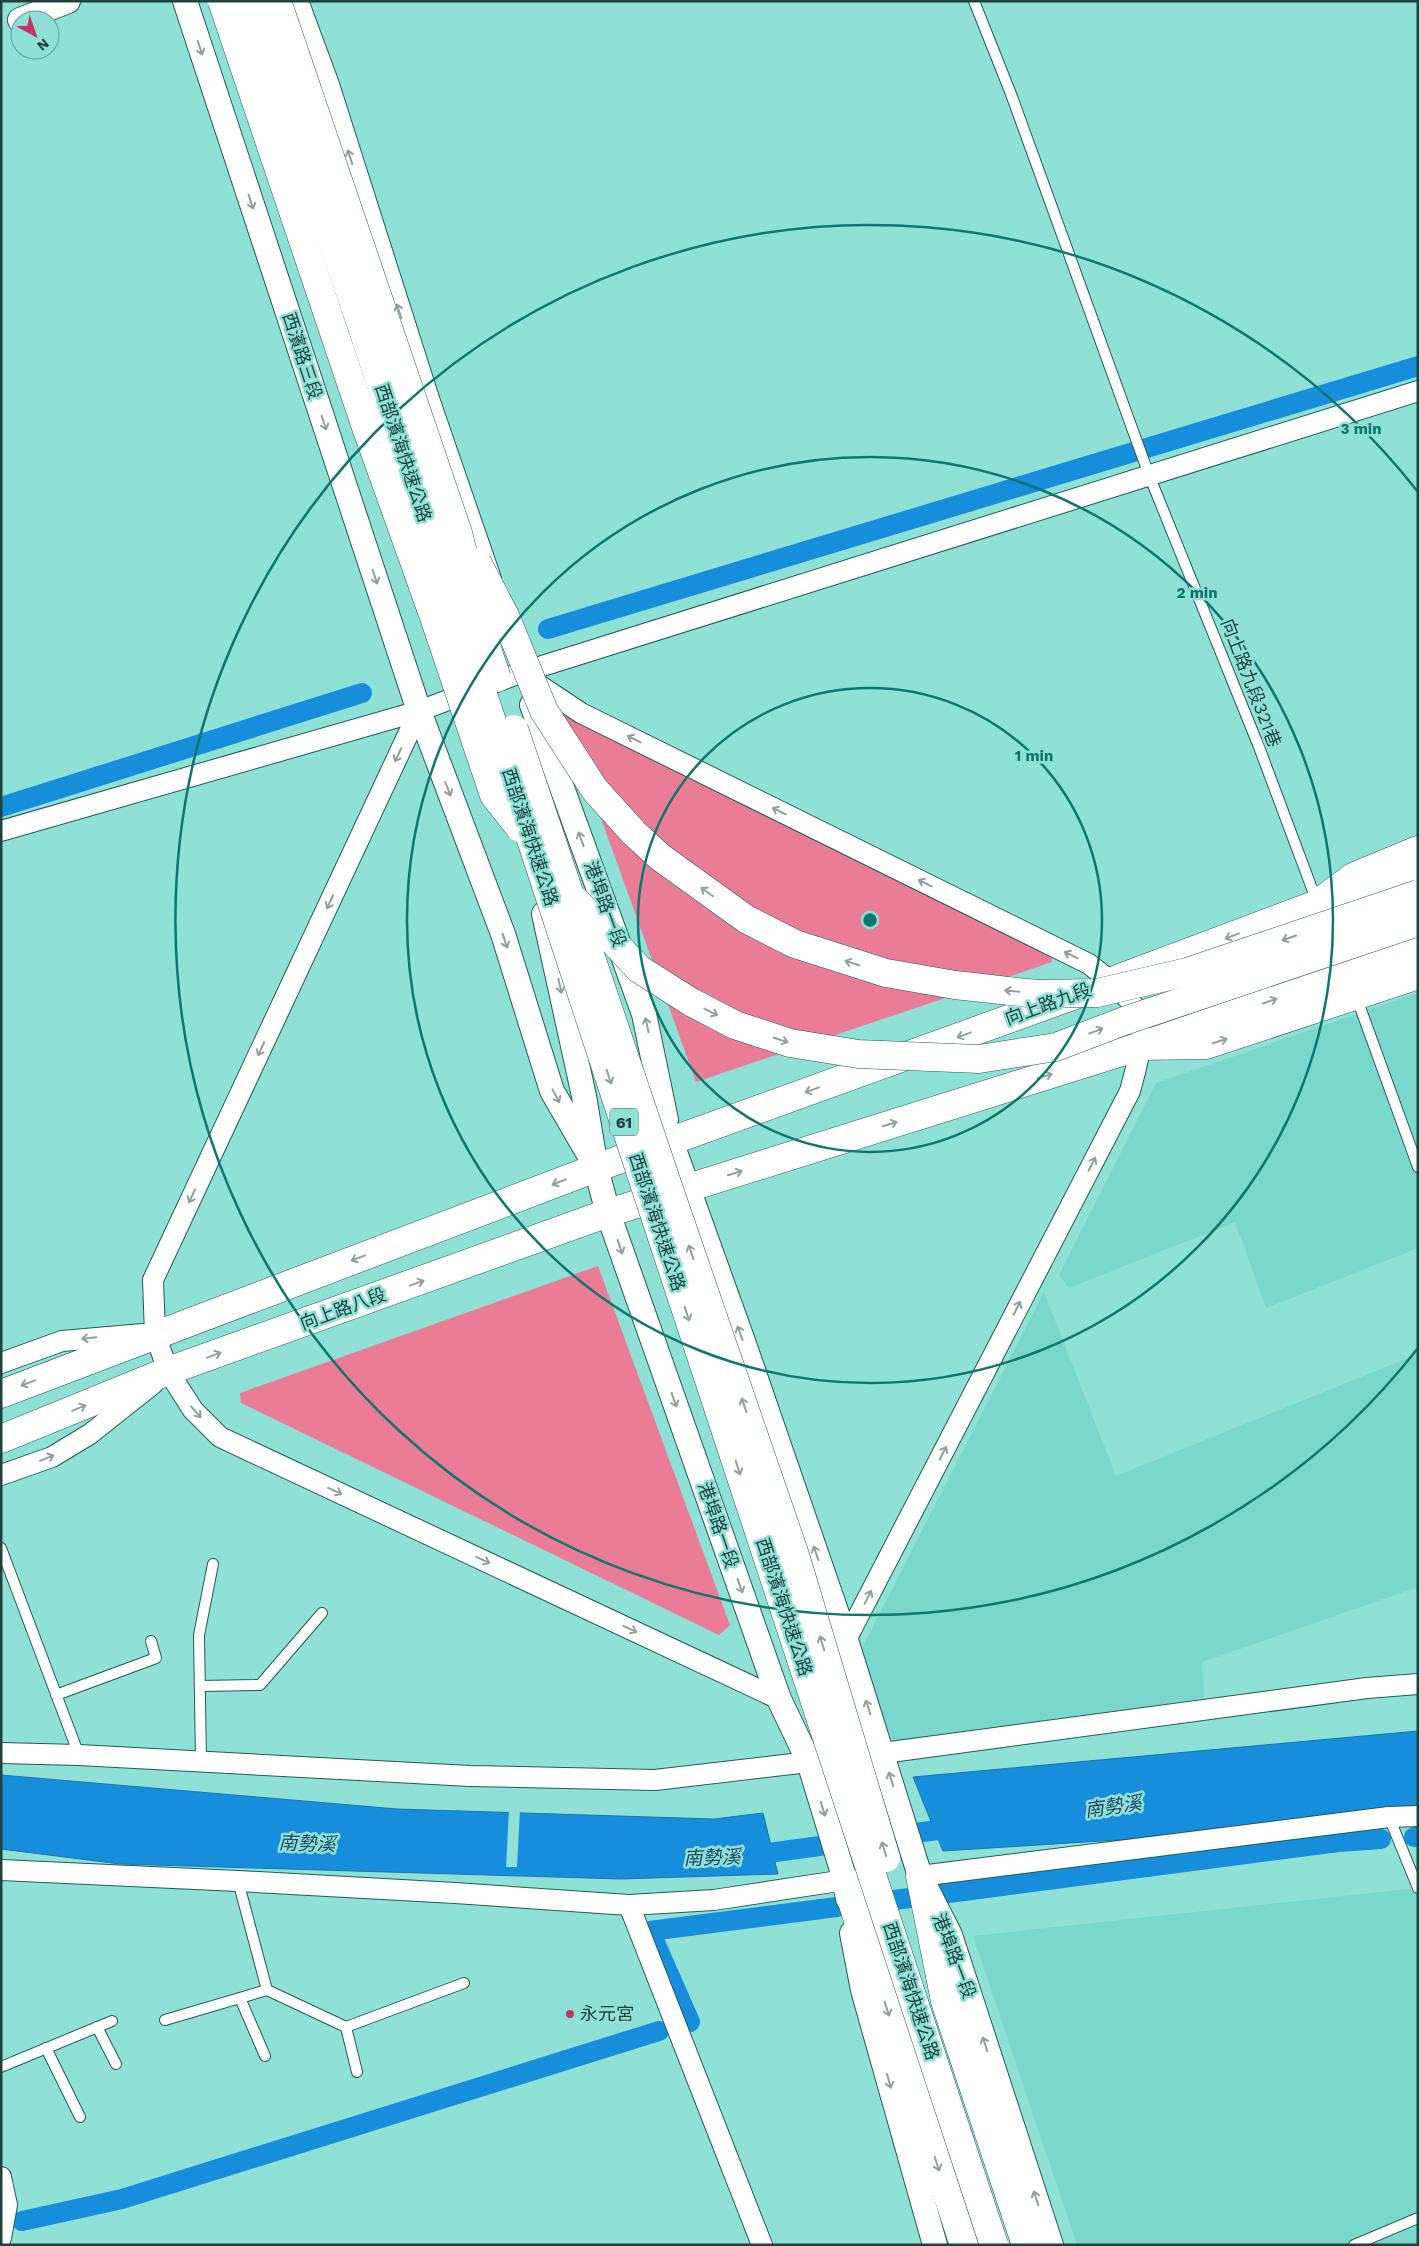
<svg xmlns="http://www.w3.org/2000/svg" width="1419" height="2246" font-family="'Work Sans','Noto Sans TC',sans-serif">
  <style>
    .built { fill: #7ad7cb }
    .green { fill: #ea7c98 }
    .water { fill: #168edc; stroke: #1977ad }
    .pier { fill: #8fe0d5 }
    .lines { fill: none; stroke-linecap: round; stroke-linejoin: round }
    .canal { stroke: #168edc; stroke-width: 20 }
    .service-casing { stroke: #1e5e57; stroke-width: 12 }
    .minor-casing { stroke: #1e5e57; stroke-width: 22 }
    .tertiary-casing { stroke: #1e5e57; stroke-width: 26 }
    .secondary-casing { stroke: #1e5e57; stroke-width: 29 }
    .trunk-casing { stroke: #1e5e57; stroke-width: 29 }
    .service { stroke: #fff; stroke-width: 10 }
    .minor { stroke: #fff; stroke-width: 20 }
    .tertiary { stroke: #fff; stroke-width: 24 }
    .secondary { stroke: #fff; stroke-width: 28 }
    .trunk { stroke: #fff; stroke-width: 28 }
    .trunk-bridge-casing { stroke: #1e5e57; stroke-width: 29; stroke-linecap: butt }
    .trunk-bridge { stroke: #fff; stroke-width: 28 }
    .oneway { stroke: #90a09e }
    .ring { fill: none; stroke: #0f766e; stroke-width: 2.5 }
    .poi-dot { fill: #c23565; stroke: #8fe0d5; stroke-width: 2 }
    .labels { text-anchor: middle; stroke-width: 5; stroke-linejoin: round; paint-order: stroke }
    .shield { fill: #8fe0d5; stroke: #41716b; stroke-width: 1 }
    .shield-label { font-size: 16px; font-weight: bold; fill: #20423e }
    .street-label { font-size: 18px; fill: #20423e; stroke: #8fe0d5 }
    .poi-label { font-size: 18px; fill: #20423e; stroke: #8fe0d5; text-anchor: start }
    .water-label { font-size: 19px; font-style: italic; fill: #1b4465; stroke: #8fe0d5 }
    .centre { fill: #0f766e; stroke: #8fe0d5; stroke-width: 2.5 }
    .ring-label { font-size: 15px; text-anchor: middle; font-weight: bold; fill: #0f766e; stroke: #8fe0d5; stroke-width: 5; stroke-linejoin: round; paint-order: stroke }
  </style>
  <rect width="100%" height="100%" fill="#8fe0d5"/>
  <g class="built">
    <path d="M 1418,993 L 1418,1248 L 1266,1308 L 1235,1222 L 1069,1288 L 1059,1275 L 1156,1083 Z"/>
    <path d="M 1044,1292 L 1116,1476 L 1418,1354 L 1418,1587 L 1202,1662 L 1204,1698 L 894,1744 L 856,1660 Z"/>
    <path d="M 1418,1888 L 1418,2245 L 1077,2245 L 973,1936 Z"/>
  </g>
  <g class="green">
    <path d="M 570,710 L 1050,950 L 1052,962 L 696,1082 L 564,716 Z"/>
    <path d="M 598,1266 L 730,1625 L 719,1635 L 241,1403 L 240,1393 Z"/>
  </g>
  <g class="water">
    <path d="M 1418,1731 L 1418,1821 L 943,1851 L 913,1777 Z"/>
    <path d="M 1,1775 L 397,1809 L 714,1819 L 763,1813 L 778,1874 L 621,1879 L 120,1864 L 1,1849 Z"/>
  </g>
  <path class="pier" d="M 509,1810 L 520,1810 L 517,1867 L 506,1867 Z"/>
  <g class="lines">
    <g class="canal">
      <path d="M 548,629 L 1418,366"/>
      <path d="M 1,807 L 362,693"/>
      <path d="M 893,1836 L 960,1827"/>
      <path d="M 1414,1837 L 1418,1837"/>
      <path d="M 746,1856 L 849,1842"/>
      <path d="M 941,1894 L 1338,1842 L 1381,1839"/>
      <path d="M 886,1901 L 918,1897"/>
      <path d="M 690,2022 L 650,1931 L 837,1907"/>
      <path d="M 22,2221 L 122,2199 L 659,2031"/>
    </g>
    <defs>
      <g id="service">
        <path d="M 974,1 L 1011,94 L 1149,475 L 1259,747 L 1317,902"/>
        <path d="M 1356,996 L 1418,1167"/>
        <path d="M 1,1548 L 79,1755"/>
        <path d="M 200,1686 L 260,1685 L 322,1613"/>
        <path d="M 56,1695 L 156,1658 L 151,1641"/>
        <path d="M 201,1762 L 199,1635 L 213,1564"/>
        <path d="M 1389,1817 L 1418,1888"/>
        <path d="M 238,1881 L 267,1990"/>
        <path d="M 240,1998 L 265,2056"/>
        <path d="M 165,2020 L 267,1990 L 346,2027 L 464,1983"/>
        <path d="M 97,2027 L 116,2064"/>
        <path d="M 346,2027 L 357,2072"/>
        <path d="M 46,2048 L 80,2117"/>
        <path d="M 1,2067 L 112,2021"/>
        <path d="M 1354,2245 L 1418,2218"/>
      </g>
      <g id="minor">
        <path d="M 530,679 L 581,713 L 1089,964 C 1101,973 1134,1000 1138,1014 C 1146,1040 1136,1067 1130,1091 L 846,1640"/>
        <path d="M 419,711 L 153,1280 L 155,1334 L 168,1371 L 193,1410 L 220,1437 L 779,1699"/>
        <path d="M 1,831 L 419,711 L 520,673 L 1418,391"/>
        <path d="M 1,1363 L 62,1341 L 143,1334"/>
        <path d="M 1,1475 L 52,1457 L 90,1434 L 153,1384"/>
        <path d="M 1,1753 L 79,1755 L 470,1776 L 655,1780 L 809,1762"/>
        <path d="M 883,1753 L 1367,1688 L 1418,1684"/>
        <path d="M 1,1870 L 238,1881 L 455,1893 L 629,1905 L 714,1900 L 845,1880"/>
        <path d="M 920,1876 L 1389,1817 L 1418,1816"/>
        <path d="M 629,1905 L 762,2245"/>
        <path d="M 1,2177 L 7,2205 L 1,2238"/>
      </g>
      <g id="tertiary">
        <path d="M 185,1 L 419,711 L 503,934 L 552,1091 L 588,1153"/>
        <path d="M 296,1 L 327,85 L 428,402 L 489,579"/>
        <path d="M 20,20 L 68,1"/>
        <path d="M 532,705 L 644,1014 L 666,1120"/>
        <path d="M 544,914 L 584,1096 L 596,1168 L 608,1213 L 779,1699 L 809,1762 L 845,1880 L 848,1899"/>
        <path d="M 647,1100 L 671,1141 L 744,1344 L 846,1640 L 920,1876 L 950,1935 L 1051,2245"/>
        <path d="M 852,1933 L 863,1990 L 935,2245"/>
      </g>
      <g id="secondary">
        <path d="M 1117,979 L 1317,904 L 1353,877 L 1418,850"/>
        <path d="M 1,1394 L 596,1168 L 1075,995"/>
        <path d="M 1,1439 L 168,1371 L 608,1213 L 1141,1046 L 1206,1045 L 1418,975"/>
      </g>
      <g id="trunk">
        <path d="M 1317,904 L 1418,868"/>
        <path d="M 1141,1046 L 1418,950"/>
        <path d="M 920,1876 L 945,2001 L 1026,2245"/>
        <path d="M 845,1880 L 964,2245"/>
      </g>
    </defs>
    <use href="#service" class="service-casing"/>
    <use href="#minor" class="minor-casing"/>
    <use href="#tertiary" class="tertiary-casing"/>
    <use href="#secondary" class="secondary-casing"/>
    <use href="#trunk" class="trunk-casing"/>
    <use href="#service" class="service"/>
    <use href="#minor" class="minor"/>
    <use href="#tertiary" class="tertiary"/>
    <use href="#secondary" class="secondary"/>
    <use href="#trunk" class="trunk"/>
    <defs>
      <g id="trunk-bridge">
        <path d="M 222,1 L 366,427 L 434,617 L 494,795 L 520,828"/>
        <path d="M 249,1 L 361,324 L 994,2245"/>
        <path d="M 277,1 L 458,533 L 489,655 L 497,678"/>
        <path d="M 477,562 L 506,618 L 544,711 L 595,790 L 634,833 L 660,857 L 746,919 L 795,944 L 886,973 L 955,985 L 1036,994 L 1097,993 L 1187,972 L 1418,894"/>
        <path d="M 514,729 L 672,1198 L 795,1555 L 886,1858"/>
        <path d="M 577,902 L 639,969 L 691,1002 L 735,1025 L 790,1043 L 858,1054 L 979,1059 L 1056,1047 L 1124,1021 L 1418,922"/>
      </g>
    </defs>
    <use href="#trunk-bridge" class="trunk-bridge-casing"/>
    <use href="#trunk-bridge" class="trunk-bridge"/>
  </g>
  <defs><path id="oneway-shaft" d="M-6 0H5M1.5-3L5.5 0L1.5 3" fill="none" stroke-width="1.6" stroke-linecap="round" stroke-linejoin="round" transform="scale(1.25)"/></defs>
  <g class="oneway">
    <use href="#oneway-shaft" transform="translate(200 48) rotate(72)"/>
    <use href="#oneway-shaft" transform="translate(350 157) rotate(-108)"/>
    <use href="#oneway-shaft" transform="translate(251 202) rotate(72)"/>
    <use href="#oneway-shaft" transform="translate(399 311) rotate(-108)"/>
    <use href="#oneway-shaft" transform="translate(324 423) rotate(72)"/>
    <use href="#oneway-shaft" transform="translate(375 577) rotate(72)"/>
    <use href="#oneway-shaft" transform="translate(634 739) rotate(-154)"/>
    <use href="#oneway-shaft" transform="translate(398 755) rotate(115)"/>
    <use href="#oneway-shaft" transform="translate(448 789) rotate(69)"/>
    <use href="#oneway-shaft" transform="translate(779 811) rotate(-154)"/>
    <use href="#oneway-shaft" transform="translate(581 839) rotate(-110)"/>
    <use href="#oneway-shaft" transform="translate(925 883) rotate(-154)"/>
    <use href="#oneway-shaft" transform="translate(707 892) rotate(-145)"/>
    <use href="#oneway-shaft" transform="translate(330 902) rotate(115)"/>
    <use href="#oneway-shaft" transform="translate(1232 936) rotate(159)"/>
    <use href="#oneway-shaft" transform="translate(1289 938) rotate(161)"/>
    <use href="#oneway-shaft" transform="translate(505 941) rotate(72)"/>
    <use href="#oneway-shaft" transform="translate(1071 955) rotate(-154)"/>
    <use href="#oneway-shaft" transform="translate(852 963) rotate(-162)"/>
    <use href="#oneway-shaft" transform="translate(560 986) rotate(78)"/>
    <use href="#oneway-shaft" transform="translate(1012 991) rotate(-174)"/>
    <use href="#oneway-shaft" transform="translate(1270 1001) rotate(-19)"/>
    <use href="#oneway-shaft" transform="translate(711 1012) rotate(27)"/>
    <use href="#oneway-shaft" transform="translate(647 1025) rotate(-102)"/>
    <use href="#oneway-shaft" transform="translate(1096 1031) rotate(-21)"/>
    <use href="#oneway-shaft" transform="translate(964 1035) rotate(160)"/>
    <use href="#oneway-shaft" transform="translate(781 1040) rotate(18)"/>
    <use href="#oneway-shaft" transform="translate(1220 1041) rotate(-18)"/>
    <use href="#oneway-shaft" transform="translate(261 1049) rotate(115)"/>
    <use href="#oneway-shaft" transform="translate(1045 1076) rotate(-17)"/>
    <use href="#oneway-shaft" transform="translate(609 1077) rotate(72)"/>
    <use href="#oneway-shaft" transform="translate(812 1090) rotate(160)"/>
    <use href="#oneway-shaft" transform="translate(556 1096) rotate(62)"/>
    <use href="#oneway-shaft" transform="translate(890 1124) rotate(-17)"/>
    <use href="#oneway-shaft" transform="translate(1092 1164) rotate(-63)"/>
    <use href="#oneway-shaft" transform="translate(735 1173) rotate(-17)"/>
    <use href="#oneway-shaft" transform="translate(559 1182) rotate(159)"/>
    <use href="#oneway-shaft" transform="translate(192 1196) rotate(115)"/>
    <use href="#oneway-shaft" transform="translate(620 1247) rotate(71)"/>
    <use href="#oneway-shaft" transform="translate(691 1252) rotate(-109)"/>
    <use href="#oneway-shaft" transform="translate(358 1258) rotate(159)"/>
    <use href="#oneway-shaft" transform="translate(417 1283) rotate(-20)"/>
    <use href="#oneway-shaft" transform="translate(1017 1308) rotate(-63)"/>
    <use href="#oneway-shaft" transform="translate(687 1314) rotate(72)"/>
    <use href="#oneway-shaft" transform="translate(740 1333) rotate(-110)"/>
    <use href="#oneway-shaft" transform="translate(89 1338) rotate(174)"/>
    <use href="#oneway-shaft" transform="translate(214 1355) rotate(-20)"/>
    <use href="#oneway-shaft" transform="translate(28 1383) rotate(159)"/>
    <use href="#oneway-shaft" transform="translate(674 1400) rotate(71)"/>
    <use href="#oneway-shaft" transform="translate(744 1405) rotate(-109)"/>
    <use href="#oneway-shaft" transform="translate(79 1408) rotate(-22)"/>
    <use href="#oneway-shaft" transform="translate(196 1412) rotate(49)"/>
    <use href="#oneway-shaft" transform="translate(943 1453) rotate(-63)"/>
    <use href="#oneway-shaft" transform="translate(47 1458) rotate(-22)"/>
    <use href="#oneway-shaft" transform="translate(738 1468) rotate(72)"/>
    <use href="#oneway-shaft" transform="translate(335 1491) rotate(25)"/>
    <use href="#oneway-shaft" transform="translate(816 1553) rotate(-109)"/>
    <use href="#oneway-shaft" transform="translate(483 1560) rotate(25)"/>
    <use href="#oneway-shaft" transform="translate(740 1586) rotate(71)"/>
    <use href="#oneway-shaft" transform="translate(868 1597) rotate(-63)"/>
    <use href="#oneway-shaft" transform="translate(630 1629) rotate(25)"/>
    <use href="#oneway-shaft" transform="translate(822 1643) rotate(-107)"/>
    <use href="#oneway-shaft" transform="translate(868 1707) rotate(-108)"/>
    <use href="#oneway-shaft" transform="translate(891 1779) rotate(-107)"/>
    <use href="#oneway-shaft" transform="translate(823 1809) rotate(73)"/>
    <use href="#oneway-shaft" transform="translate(884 1849) rotate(-107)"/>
    <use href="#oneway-shaft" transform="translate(887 2009) rotate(72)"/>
    <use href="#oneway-shaft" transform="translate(985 2044) rotate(-108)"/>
    <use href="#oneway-shaft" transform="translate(889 2081) rotate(74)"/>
    <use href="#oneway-shaft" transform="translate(937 2164) rotate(72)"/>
    <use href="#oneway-shaft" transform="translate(1036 2198) rotate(-108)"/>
  </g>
  <g class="ring">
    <circle cx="870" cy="920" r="232"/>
    <circle cx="870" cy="920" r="463"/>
    <path d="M1418 1348A695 695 0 1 1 1418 492"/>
  </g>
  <circle class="poi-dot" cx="570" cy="2014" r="5"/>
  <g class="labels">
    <rect class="shield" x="610" y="1108.5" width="28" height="27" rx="4"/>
    <g class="shield-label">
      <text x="624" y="1128">61</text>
    </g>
    <g class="street-label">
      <text transform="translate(302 356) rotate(72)" y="6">西濱路三段</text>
      <text transform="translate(403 453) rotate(72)" y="6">西部濱海快速公路</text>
      <text transform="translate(1251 683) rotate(69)" y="6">向上路九段321巷</text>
      <text transform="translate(530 837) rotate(72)" y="6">西部濱海快速公路</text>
      <text transform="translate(605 904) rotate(70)" y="6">港埠路一段</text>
      <text transform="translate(1048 1004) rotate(-20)" y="6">向上路九段</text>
      <text transform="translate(657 1222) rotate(72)" y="6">西部濱海快速公路</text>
      <text transform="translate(343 1309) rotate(-20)" y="6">向上路八段</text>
      <text transform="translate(718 1525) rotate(71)" y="6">港埠路一段</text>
      <text transform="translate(784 1607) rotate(72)" y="6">西部濱海快速公路</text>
      <text transform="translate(954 1956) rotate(69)" y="6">港埠路一段</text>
      <text transform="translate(911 1991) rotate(72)" y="6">西部濱海快速公路</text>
    </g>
    <g class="poi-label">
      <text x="580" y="2020">永元宮</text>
    </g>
    <g class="water-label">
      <text transform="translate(1113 1806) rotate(-8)" y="7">南勢溪</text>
      <text transform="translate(307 1843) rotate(2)" y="7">南勢溪</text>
      <text transform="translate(712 1857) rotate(-2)" y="7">南勢溪</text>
    </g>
  </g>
  <circle cx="870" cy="920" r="8" class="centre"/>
  <g class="ring-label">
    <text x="1361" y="434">3 min</text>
    <text x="1197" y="598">2 min</text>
    <text x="1034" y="761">1 min</text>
  </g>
  <rect width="1419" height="2246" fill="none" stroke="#20423e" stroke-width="5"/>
  <g transform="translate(35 35) rotate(140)"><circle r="24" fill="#8fe0d5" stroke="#63a199"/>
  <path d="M0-4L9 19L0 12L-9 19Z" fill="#c23565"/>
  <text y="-8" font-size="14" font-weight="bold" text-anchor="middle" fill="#20423e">N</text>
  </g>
</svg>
